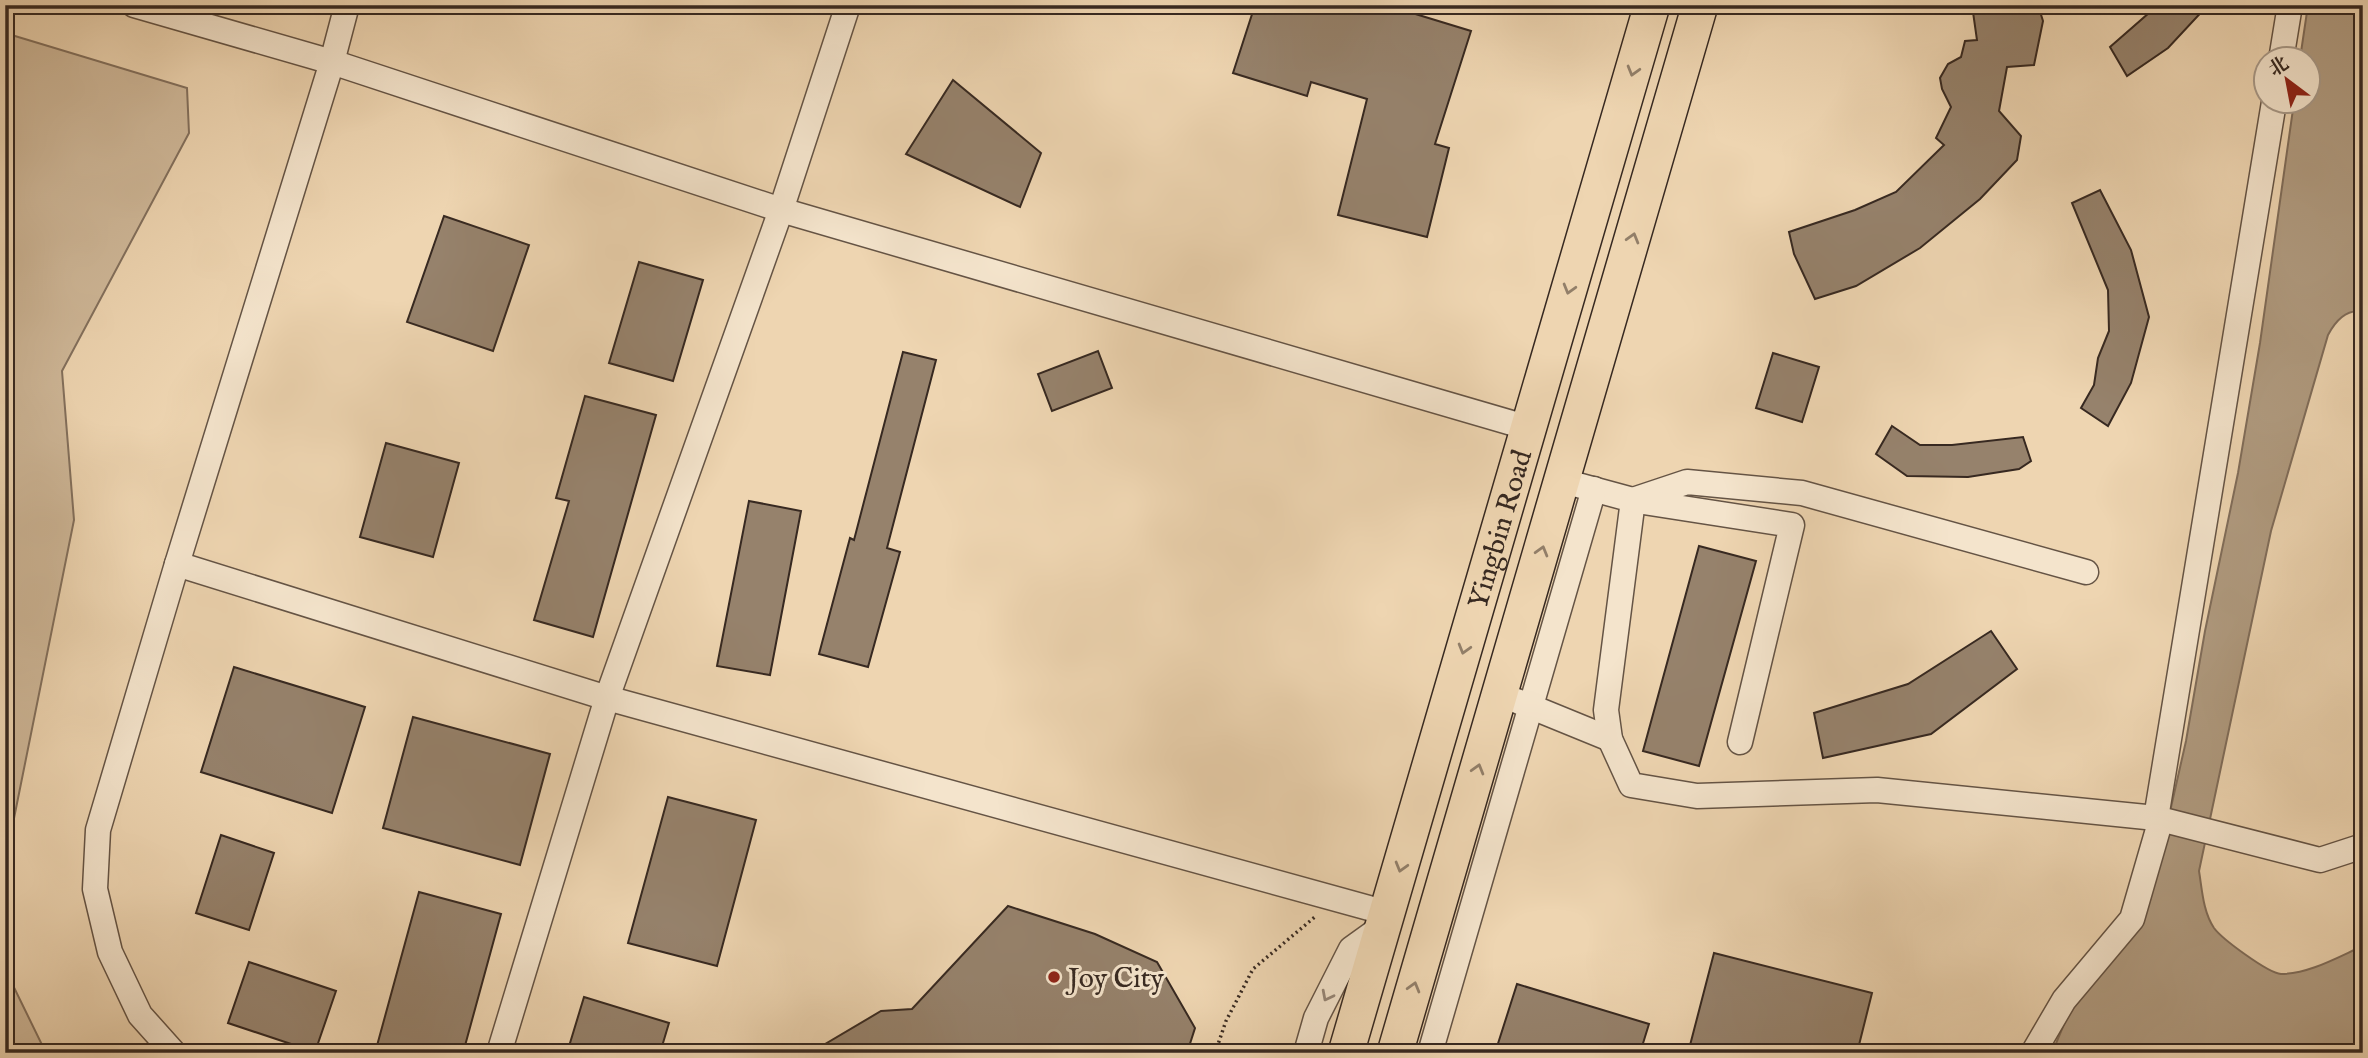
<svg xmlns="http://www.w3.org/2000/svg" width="2368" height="1058" font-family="'IM FELL English','Noto Serif SC',serif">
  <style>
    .green { fill: #cfb899; stroke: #83705d; stroke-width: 2 }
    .water { fill: #b09b80; stroke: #806d5a; stroke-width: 2 }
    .building { fill: #96826c; stroke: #372921; stroke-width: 2 }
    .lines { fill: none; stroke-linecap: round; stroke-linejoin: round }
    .minor-casing { stroke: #655445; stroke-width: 27 }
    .highway-casing { stroke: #372921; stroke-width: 38 }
    .path { stroke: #372921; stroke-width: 3.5; stroke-dasharray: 2 3.5; stroke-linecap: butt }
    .minor { stroke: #f4e4cc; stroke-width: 24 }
    .highway { stroke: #eed5b1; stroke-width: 35 }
    .oneway { stroke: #927f69 }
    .oneway2 { stroke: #968676 }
    .poi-dot { fill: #8f2418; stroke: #f4e4cc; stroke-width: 2.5 }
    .labels { text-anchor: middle; stroke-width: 6; stroke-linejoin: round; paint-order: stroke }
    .street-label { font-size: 28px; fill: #372921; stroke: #f4e4cc }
    .poi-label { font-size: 28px; fill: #372921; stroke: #f4e4cc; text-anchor: start }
  </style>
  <rect width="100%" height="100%" fill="#eed5b1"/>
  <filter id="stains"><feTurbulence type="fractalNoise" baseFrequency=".00286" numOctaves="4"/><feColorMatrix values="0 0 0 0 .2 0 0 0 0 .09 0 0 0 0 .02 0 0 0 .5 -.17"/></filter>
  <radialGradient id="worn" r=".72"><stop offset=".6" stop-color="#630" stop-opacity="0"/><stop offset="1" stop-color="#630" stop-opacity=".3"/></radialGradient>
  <g class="green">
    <path d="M 5,33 L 187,88 L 189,133 L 62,371 L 74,520 L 5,863 Z"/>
    <path d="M 5,969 L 46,1053 L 5,1053 Z"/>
  </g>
  <path class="water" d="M 2308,5 L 2363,5 L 2363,312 C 2346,308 2335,322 2328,335 L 2271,531 L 2199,871 C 2202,889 2203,912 2214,928 C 2222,939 2268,973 2281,974 C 2309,974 2338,957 2363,946 L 2363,1053 L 2052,1053 L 2067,1017 L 2150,900 L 2186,741 L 2205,631 L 2238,473 L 2260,343 L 2294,102 L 2308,102 L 2308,60 L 2300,59 Z"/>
  <g class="building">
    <path d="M 1255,5 L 1386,5 L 1471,31 L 1435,144 L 1449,148 L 1427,237 L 1338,215 L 1367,99 L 1311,82 L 1307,96 L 1233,73 Z"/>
    <path d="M 1972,5 L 2038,5 L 2043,21 L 2034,65 L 2007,67 L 1999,111 L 2021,136 L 2017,160 L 1980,199 L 1920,248 L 1856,286 L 1815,299 L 1794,254 L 1789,232 L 1855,210 L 1896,192 L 1944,145 L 1936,138 L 1951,107 L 1942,89 L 1940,78 L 1948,64 L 1961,57 L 1965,41 L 1977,40 Z"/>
    <path d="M 2155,5 L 2208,5 L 2168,48 L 2127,76 L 2110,47 L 2150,12 Z"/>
    <path d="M 953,80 L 1041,153 L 1020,207 L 906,154 Z"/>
    <path d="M 2100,190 L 2131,250 L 2149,317 L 2131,383 L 2108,426 L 2081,408 L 2094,385 L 2098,358 L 2109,331 L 2108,290 L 2072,203 Z"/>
    <path d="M 444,216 L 529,245 L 493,351 L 407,322 Z"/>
    <path d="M 639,262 L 703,280 L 673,381 L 609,363 Z"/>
    <path d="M 1098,351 L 1112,388 L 1052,411 L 1038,374 Z"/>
    <path d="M 903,352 L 936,360 L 887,548 L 900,552 L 868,667 L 819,654 L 850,538 L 854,540 Z"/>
    <path d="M 1773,353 L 1819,367 L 1802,422 L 1756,408 Z"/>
    <path d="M 585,396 L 656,415 L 593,637 L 534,620 L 569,501 L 556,498 Z"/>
    <path d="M 1892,426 L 1920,445 L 1952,445 L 2023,437 L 2031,461 L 2019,469 L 1968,477 L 1907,476 L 1876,454 Z"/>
    <path d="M 386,443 L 459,463 L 433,557 L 360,537 Z"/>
    <path d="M 749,501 L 801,511 L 770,675 L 717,666 Z"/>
    <path d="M 1699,546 L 1756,561 L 1699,766 L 1643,751 Z"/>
    <path d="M 1991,631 L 2017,669 L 1931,734 L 1823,758 L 1814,713 L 1908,684 Z"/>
    <path d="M 234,667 L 365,707 L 332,813 L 201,772 Z"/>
    <path d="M 413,717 L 550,754 L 520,865 L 383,828 Z"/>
    <path d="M 668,797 L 756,820 L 717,966 L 628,943 Z"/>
    <path d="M 221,835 L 274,853 L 249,930 L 196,913 Z"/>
    <path d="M 419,892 L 501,914 L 463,1053 L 375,1053 Z"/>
    <path d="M 1008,906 L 1095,934 L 1157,962 L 1195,1028 L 1187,1053 L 810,1053 L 881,1011 L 912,1009 Z"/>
    <path d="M 1714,953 L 1872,993 L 1857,1053 L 1688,1053 Z"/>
    <path d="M 249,962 L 336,991 L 315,1052 L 228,1023 Z"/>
    <path d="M 1517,984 L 1649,1024 L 1640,1053 L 1495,1053 Z"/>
    <path d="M 584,997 L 669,1023 L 660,1053 L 567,1053 Z"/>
  </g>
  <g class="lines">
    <defs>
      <g id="minor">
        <path d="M 134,5 L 332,62 L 781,210 L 1529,428"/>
        <path d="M 2281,60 L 2290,5"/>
        <path d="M 2274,102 L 2156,818 L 2320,860 L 2363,846"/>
        <path d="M 1563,481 L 1633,500 L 1606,710 L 1610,739 L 1631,785 L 1697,796 L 1877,790 L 2156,818"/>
        <path d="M 1633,500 L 1687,482 L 1802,493 L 2086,572"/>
        <path d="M 1637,501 L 1792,525 L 1740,742"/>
        <path d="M 177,564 L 607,698 L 1387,913"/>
        <path d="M 1517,701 L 1610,739"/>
        <path d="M 174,1053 L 140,1015 L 110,952 L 95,889 L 98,830 L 177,564 L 332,62 L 347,5"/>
        <path d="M 499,1053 L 607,698 L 781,210 L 848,5"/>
        <path d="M 1306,1053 L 1316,1018 L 1351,949 L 1383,926"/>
        <path d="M 1430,1053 L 1594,489"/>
        <path d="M 2033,1053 L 2064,1000 L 2132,919 L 2161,819"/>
      </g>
      <g id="highway">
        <path id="s1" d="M 1346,1053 L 1652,5"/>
        <path d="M 1395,1053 L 1700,5"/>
      </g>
    </defs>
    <use href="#minor" class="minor-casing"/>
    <use href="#highway" class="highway-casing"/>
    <path class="path" d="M 1215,1053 L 1226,1021 L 1253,969 L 1316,916"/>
    <use href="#minor" class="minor"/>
    <use href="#highway" class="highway"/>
  </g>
  <defs><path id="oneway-chevron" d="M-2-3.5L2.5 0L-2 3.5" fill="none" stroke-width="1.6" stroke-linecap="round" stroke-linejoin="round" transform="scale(1.75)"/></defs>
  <g class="oneway">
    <use href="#oneway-chevron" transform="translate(1633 71) rotate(106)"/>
    <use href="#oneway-chevron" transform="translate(1633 238) rotate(-74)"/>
    <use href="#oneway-chevron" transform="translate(1569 289) rotate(106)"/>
    <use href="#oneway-chevron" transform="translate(1542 551) rotate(-74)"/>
    <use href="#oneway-chevron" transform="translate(1464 649) rotate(106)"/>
    <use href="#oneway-chevron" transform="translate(1478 769) rotate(-74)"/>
    <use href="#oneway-chevron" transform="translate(1401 867) rotate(106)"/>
    <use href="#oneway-chevron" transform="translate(1414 987) rotate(-74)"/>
  </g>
  <use class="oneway2" href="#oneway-chevron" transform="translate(1327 996) rotate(117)"/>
  <circle class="poi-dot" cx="1054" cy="977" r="7"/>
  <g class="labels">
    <g class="street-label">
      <text dy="10" stroke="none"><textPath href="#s1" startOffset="546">Yingbin Road</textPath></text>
    </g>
    <g class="poi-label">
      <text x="1068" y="987">Joy City</text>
    </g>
  </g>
  <rect width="2368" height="1058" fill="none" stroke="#eed5b1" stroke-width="28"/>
  <rect x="7" y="7" width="2354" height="1044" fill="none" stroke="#372921" stroke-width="3.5"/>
  <rect x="14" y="14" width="2340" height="1030" fill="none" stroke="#372921" stroke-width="2"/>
  <g transform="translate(2287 80) rotate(328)"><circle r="33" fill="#f4e4cc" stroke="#a89988" stroke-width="2"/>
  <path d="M0-5L12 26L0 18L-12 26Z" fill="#8f2418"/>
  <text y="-10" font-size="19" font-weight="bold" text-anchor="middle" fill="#372921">北</text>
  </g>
  <rect width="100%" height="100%" filter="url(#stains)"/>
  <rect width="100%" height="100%" fill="url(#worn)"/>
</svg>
